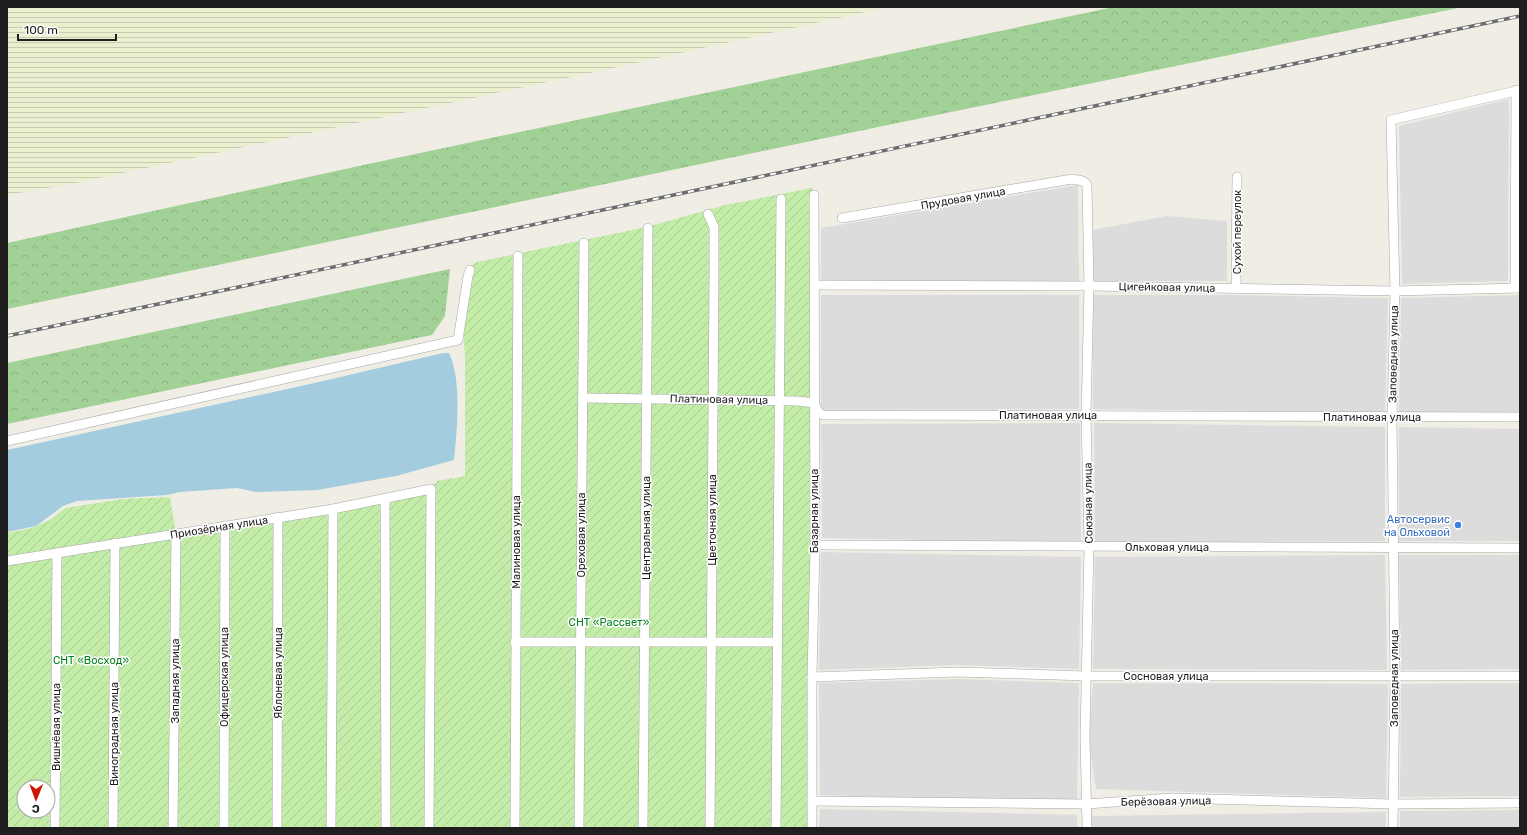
<svg xmlns="http://www.w3.org/2000/svg" width="1527" height="835" font-family="Rubik,sans-serif">
  <style>
    .residential { fill: #dddcdc }
    .farmland { fill: url(#farmland-rules) }
    .forest { fill: url(#forest-crowns) }
    .garden { fill: url(#garden-furrows); fill-rule: evenodd }
    .water { fill: #a3ccdf }
    .lines { fill: none; stroke-linecap: round; stroke-linejoin: round }
    .minor-casing { stroke: #a6a6a6; stroke-width: 10 }
    .minor { stroke: #fff; stroke-width: 9 }
    .rail-casing { stroke: #6d6d6d; stroke-width: 3.5 }
    .rail { stroke: #fff; stroke-width: 2; stroke-dasharray: 6; stroke-linecap: butt }
    .shop-dot { fill: #3f7fe0; stroke: #fff; stroke-width: 1.5 }
    .labels { text-anchor: middle; stroke-width: 3; stroke-linejoin: round; paint-order: stroke }
    .street-label { font-size: 11px; fill: #1f1f1f; stroke: #fff }
    .shop-label { font-size: 11px; fill: #366cbe; stroke: #fff; text-anchor: end }
    .park-label { font-size: 11px; fill: #07831e; stroke: #fff }
  </style>
  <defs>
    <pattern id="farmland-rules" width="6" height="5" patternUnits="userSpaceOnUse"><rect width="6" height="5" fill="#eaf0cf"/><path d="M0 2.5h6" fill="none" stroke="#c8cdb1"/></pattern>
    <pattern id="forest-crowns" width="20" height="18" patternUnits="userSpaceOnUse"><rect width="20" height="18" fill="#a2d197"/><path d="M2 6a3 3 0 1 1 6 0M12 15a3 3 0 1 1 6 0" fill="none" stroke="#8bb382"/></pattern>
    <pattern id="garden-furrows" width="10" height="10" patternUnits="userSpaceOnUse"><rect width="10" height="10" fill="#c3eca8"/><path d="M-1 1l2-2M0 10L10 0M9 11l2-2" fill="none" stroke="#a7ca90"/></pattern>
  </defs>
  <rect width="100%" height="100%" fill="#f0ede5"/>
  <g class="residential">
    <path d="M 1509,99 L 1508,281 L 1402,284 L 1399,126 Z"/>
    <path d="M 1078,185 L 1079,281 L 821,281 L 821,228 Z"/>
    <path d="M 1167,216 L 1227,221 L 1227,281 L 1092,281 L 1092,230 Z"/>
    <path d="M 821,295 L 1079,295 L 1079,409 L 821,410 Z"/>
    <path d="M 1093,295 L 1234,295 L 1388,298 L 1385,413 L 1093,409 Z"/>
    <path d="M 1520,295 L 1520,415 L 1399,413 L 1401,298 Z"/>
    <path d="M 1080,423 L 1081,543 L 822,538 L 821,424 Z"/>
    <path d="M 1094,423 L 1385,427 L 1385,541 L 1095,543 Z"/>
    <path d="M 1399,427 L 1520,429 L 1520,541 L 1399,541 Z"/>
    <path d="M 821,552 L 1081,557 L 1079,669 L 957,665 L 819,670 Z"/>
    <path d="M 1385,555 L 1387,670 L 1093,669 L 1095,557 Z"/>
    <path d="M 1399,555 L 1520,555 L 1520,669 L 1401,670 Z"/>
    <path d="M 958,679 L 1079,683 L 1077,802 L 820,795 L 819,683 Z"/>
    <path d="M 1093,683 L 1388,684 L 1386,798 L 1096,789 L 1089,742 Z"/>
    <path d="M 1520,683 L 1520,796 L 1400,797 L 1401,684 Z"/>
    <path d="M 820,809 L 1077,815 L 1077,828 L 819,828 Z"/>
    <path d="M 1520,810 L 1520,828 L 1400,828 L 1400,811 Z"/>
    <path d="M 1386,812 L 1386,828 L 1091,828 L 1091,816 Z"/>
  </g>
  <path class="farmland" d="M 7,7 L 888,7 L 604,70 L 76,183 L 7,195 Z"/>
  <g class="forest">
    <path d="M 1114,7 L 1463,7 L 883,126 L 7,309 L 7,243 L 368,164 Z"/>
    <path d="M 450,269 L 445,316 L 432,335 L 7,424 L 7,363 Z"/>
  </g>
  <path class="garden" d="M 812,188 L 814,195 L 812,828 L 7,828 L 7,533 L 32,528 L 50,520 L 65,508 L 123,499 L 170,497 L 176,534 L 431,489 L 437,481 L 465,476 L 465,356 L 463,324 L 470,266 L 477,262 L 647,227 L 725,205 ZM 24,787 L 48,787 L 48,811 L 24,811 Z"/>
  <path class="water" d="M 443,353 L 449,353 C 462,379 457,431 454,460 L 396,476 L 317,490 L 256,492 L 237,488 L 180,492 L 167,495 L 77,501 L 63,506 L 36,526 L 7,532 L 7,450 L 319,382 Z"/>
  <g class="lines">
    <defs>
      <g id="minor">
        <path d="M 708,214 L 714,227 L 714,275 L 710,828"/>
        <path d="M 842,218 L 1072,179 L 1083,181 L 1087,185 L 1089,286 L 1086,416 L 1089,546 L 1085,736 L 1087,828"/>
        <path d="M 815,285 L 1089,286 L 1395,291 L 1520,288"/>
        <path d="M 1236,288 L 1237,177"/>
        <path d="M 1515,288 L 1516,90"/>
        <path d="M 583,398 L 798,401 L 814,403 L 819,413 L 823,415 L 1520,417"/>
        <path d="M 7,441 L 458,340 L 468,276 L 470,270"/>
        <path d="M 385,499 L 386,828"/>
        <path d="M 815,545 L 1520,548"/>
        <path d="M 7,561 L 333,509 L 431,489 L 429,828"/>
        <path d="M 515,642 L 777,642"/>
        <path d="M 812,677 L 958,672 L 1086,676 L 1520,676"/>
        <path d="M 813,801 L 1086,804 L 1172,798 L 1393,804 L 1520,803"/>
        <path d="M 55,828 L 57,553"/>
        <path d="M 113,828 L 115,543"/>
        <path d="M 173,828 L 176,534"/>
        <path d="M 224,828 L 225,526"/>
        <path d="M 277,828 L 278,517"/>
        <path d="M 331,828 L 333,509"/>
        <path d="M 515,828 L 518,256"/>
        <path d="M 579,828 L 584,243"/>
        <path d="M 643,828 L 648,228"/>
        <path d="M 776,828 L 781,199"/>
        <path d="M 812,828 L 812,677 L 815,545 L 814,195"/>
        <path d="M 1393,828 L 1395,677 L 1392,417 L 1395,291 L 1391,120 L 1520,90"/>
      </g>
    </defs>
    <use href="#minor" class="minor-casing"/>
    <use href="#minor" class="minor"/>
    <defs>
      <path id="rail" d="M 7,336 L 1520,16"/>
    </defs>
    <use href="#rail" class="rail-casing"/>
    <use href="#rail" class="rail"/>
  </g>
  <circle class="shop-dot" cx="1458" cy="525" r="4"/>
  <g class="labels">
    <g class="street-label">
      <text transform="translate(963 198) rotate(-10)" y="4">Прудовая улица</text>
      <text transform="translate(1237 232) rotate(-90)" y="4">Сухой переулок</text>
      <text transform="translate(1167 287) rotate(1)" y="4">Цигейковая улица</text>
      <text transform="translate(1393 354) rotate(-89)" y="4">Заповедная улица</text>
      <text transform="translate(719 399) rotate(1)" y="4">Платиновая улица</text>
      <text x="1048" y="419">Платиновая улица</text>
      <text x="1372" y="421">Платиновая улица</text>
      <text transform="translate(1088 503) rotate(-91)" y="4">Союзная улица</text>
      <text transform="translate(814 511) rotate(-90)" y="4">Базарная улица</text>
      <text transform="translate(712 520) rotate(-90)" y="4">Цветочная улица</text>
      <text transform="translate(219 527) rotate(-9)" y="4">Приозёрная улица</text>
      <text transform="translate(646 528) rotate(-90)" y="4">Центральная улица</text>
      <text transform="translate(581 535) rotate(-90)" y="4">Ореховая улица</text>
      <text transform="translate(516 542) rotate(-90)" y="4">Малиновая улица</text>
      <text x="1167" y="551">Ольховая улица</text>
      <text transform="translate(278 673) rotate(-90)" y="4">Яблоневая улица</text>
      <text x="1166" y="680">Сосновая улица</text>
      <text transform="translate(224 677) rotate(-90)" y="4">Офицерская улица</text>
      <text transform="translate(1394 678) rotate(-90)" y="4">Заповедная улица</text>
      <text transform="translate(175 681) rotate(-90)" y="4">Западная улица</text>
      <text transform="translate(56 727) rotate(-90)" y="4">Вишнёвая улица</text>
      <text transform="translate(114 734) rotate(-90)" y="4">Виноградная улица</text>
      <text transform="translate(1166 801) rotate(-1)" y="4">Берёзовая улица</text>
    </g>
    <g class="shop-label">
      <text x="1450" y="523">Автосервис<tspan x="1450" dy="13">на Ольховой</tspan></text>
    </g>
    <g class="park-label">
      <text x="609" y="626">СНТ «Рассвет»</text>
      <text x="91" y="664">СНТ «Восход»</text>
    </g>
  </g>
  <rect width="1527" height="835" fill="none" stroke="#1f1f1f" stroke-width="16"/>
  <g transform="translate(36 799) rotate(181)"><circle r="19" fill="#ffffff" stroke="#a5a5a5"/>
  <path d="M0-3L7 15L0 10L-7 15Z" fill="#ce1500"/>
  <text y="-6" font-size="11" font-weight="bold" text-anchor="middle" fill="#1f1f1f">С</text>
  </g>
  <path d="M18 34v6h98v-6" fill="none" stroke="#1f1f1f" stroke-width="2"/>
  <text x="24" y="34" font-size="12" fill="#1f1f1f" stroke="#ffffff" stroke-width="3" paint-order="stroke">100 m</text>
</svg>
